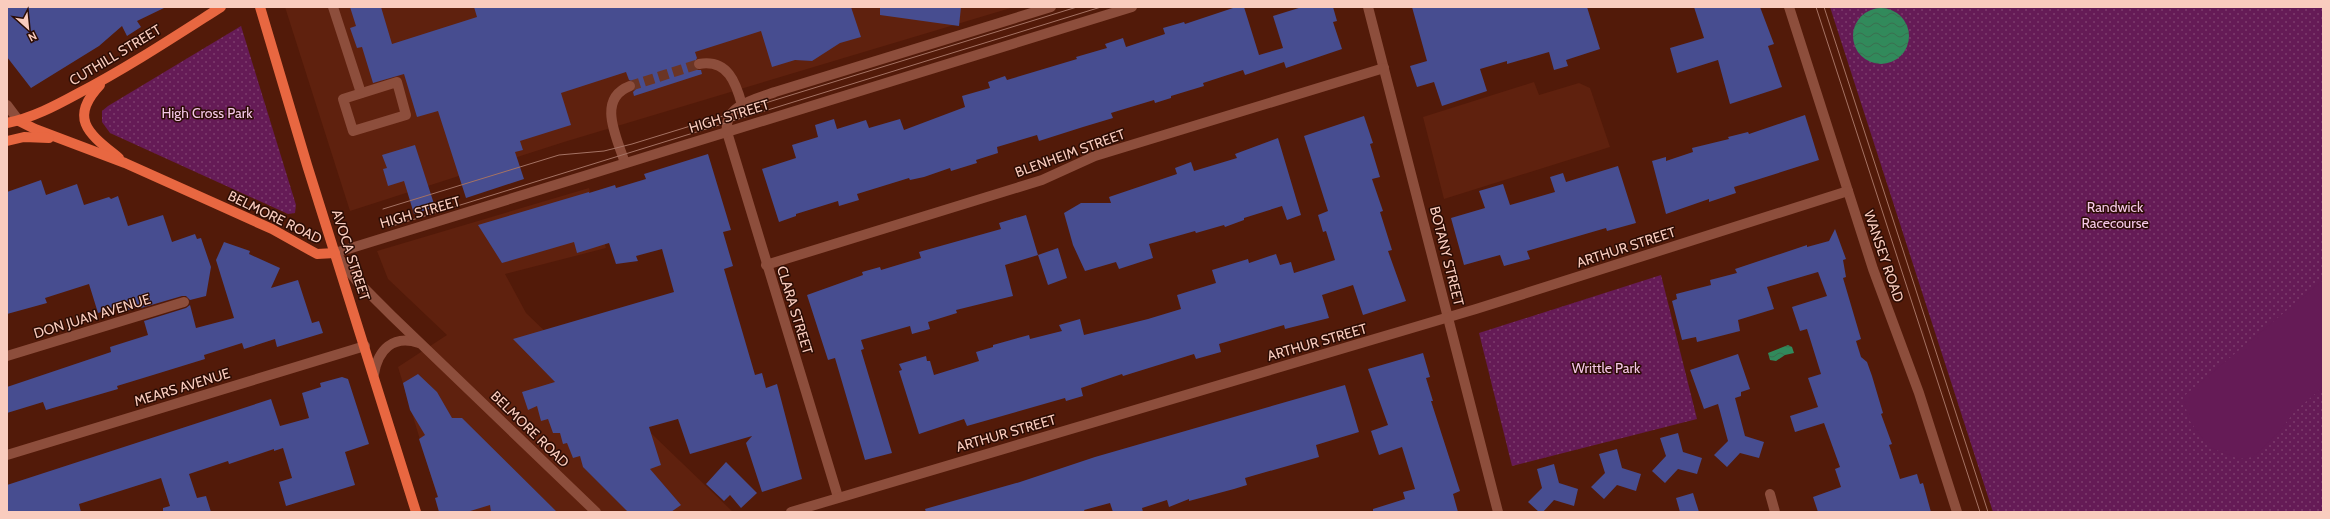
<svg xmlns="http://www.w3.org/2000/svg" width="2330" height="519" font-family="Cabin,sans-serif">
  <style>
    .built { fill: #5f210e }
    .grass { fill: url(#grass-dots) }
    .garden { fill: #651b56 }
    .water { fill: url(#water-waves) }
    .building { fill: #474d90 }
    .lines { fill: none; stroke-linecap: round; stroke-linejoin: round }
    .minor-tunnel { stroke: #6b3524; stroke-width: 10; stroke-dasharray: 10 5; stroke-linecap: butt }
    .minor { stroke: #8d4e3c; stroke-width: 10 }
    .major { stroke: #e86741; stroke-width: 10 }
    .tram { stroke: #a57263; stroke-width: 1 }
    .labels { text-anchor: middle; stroke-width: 3; stroke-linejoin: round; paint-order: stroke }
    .street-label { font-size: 14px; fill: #f9ccbe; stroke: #2b0c04 }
    .park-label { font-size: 14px; fill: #f5c7e7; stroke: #2b0c04 }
  </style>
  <defs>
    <pattern id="grass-dots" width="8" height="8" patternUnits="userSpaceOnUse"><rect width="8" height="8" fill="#651b56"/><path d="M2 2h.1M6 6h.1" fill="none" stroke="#7c3b6c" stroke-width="1.8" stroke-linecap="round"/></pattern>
    <pattern id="water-waves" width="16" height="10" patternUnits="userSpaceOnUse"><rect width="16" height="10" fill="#318a5b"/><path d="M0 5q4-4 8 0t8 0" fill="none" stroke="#3a6f4f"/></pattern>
  </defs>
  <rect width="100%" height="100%" fill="#521a09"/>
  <g class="built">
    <path d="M 285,7 L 1014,7 L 564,142 L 350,211 Z"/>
    <path d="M 1534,82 L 1539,95 L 1579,83 L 1590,88 L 1610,147 L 1444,199 L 1423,117 Z"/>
    <path d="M 589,188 L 606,248 L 505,274 L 526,313 L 733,512 L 442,512 L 398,367 L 447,335 L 388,279 L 377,251 Z"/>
  </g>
  <g class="grass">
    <path d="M 1830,7 L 2323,7 L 2323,512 L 1993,512 Z"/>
    <path d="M 241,26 L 296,205 L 295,213 L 288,214 L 110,133 L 102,122 L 102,111 L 108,106 Z"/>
    <path d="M 1661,275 L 1697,419 L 1512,466 L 1479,333 Z"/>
  </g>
  <path class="garden" d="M 2323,280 L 2323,387 L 2295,411 L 2278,433 L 2253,457 L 2239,459 L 2209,447 L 2189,420 L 2183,397 Z"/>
  <g class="water">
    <circle cx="1881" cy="36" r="28"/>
    <path d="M 1788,345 L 1792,347 L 1794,353 L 1785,355 L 1776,361 L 1770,360 L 1768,353 Z"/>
  </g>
  <g class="building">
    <path d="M 7,7 L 166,7 L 137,21 L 141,27 L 127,36 L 122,26 L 99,46 L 31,88 L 7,57 Z"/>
    <path d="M 350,7 L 381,7 L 392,44 L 477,17 L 474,7 L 851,7 L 861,37 L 840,43 L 812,61 L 795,60 L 772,67 L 761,31 L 695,52 L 697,58 L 693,65 L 696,70 L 701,70 L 702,74 L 634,96 L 633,92 L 636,89 L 636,83 L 629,80 L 626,72 L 561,93 L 571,125 L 520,141 L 523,150 L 515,152 L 524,179 L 466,198 L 438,111 L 417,117 L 404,74 L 373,83 L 362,47 L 357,48 L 350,28 L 356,26 Z"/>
    <path d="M 880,7 L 961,7 L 959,26 L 880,15 Z"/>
    <path d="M 1236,7 L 1244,7 L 1259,55 L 1283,48 L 1273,16 L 1302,7 L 1333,7 L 1337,21 L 1333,22 L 1342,49 L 1286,68 L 1284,62 L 1245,75 L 1243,70 L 1203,83 L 1204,86 L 1171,96 L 1171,98 L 1155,103 L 1154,100 L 1111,113 L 1113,118 L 1083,127 L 1039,141 L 1037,135 L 997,147 L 998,153 L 976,160 L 977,163 L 951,171 L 950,168 L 924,177 L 910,180 L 909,178 L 857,194 L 859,200 L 839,206 L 838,201 L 796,214 L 796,216 L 779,222 L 762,169 L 796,158 L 792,145 L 818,137 L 815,125 L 834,119 L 837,129 L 866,120 L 869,128 L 900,119 L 904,130 L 965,107 L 962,96 L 990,88 L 988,82 L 1005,76 L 1007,80 L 1077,59 L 1076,57 L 1107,48 L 1105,44 L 1123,38 L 1126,47 L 1165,34 L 1163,28 L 1184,22 L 1185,24 Z"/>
    <path d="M 1412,7 L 1587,7 L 1600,49 L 1566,60 L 1568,66 L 1554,70 L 1549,52 L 1507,64 L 1507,61 L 1480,69 L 1487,91 L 1442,106 L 1434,82 L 1417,87 L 1410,66 L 1427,61 Z"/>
    <path d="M 1694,7 L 1760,7 L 1774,44 L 1768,46 L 1782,87 L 1730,104 L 1718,60 L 1677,73 L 1670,48 L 1704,38 Z"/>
    <path d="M 1805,115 L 1819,160 L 1734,187 L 1736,193 L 1709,202 L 1709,199 L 1666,214 L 1652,161 L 1666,157 L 1666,161 L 1693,152 L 1692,148 L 1729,139 L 1728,137 L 1748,132 L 1749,134 Z"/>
    <path d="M 1364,116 L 1373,143 L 1370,144 L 1380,177 L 1372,179 L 1383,211 L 1380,212 L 1392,250 L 1388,251 L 1406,301 L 1363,315 L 1353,285 L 1322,295 L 1329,318 L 1285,329 L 1284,325 L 1219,344 L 1221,352 L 1196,359 L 1194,354 L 1123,376 L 1122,374 L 1081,388 L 1083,396 L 1066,401 L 1065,398 L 967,426 L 964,419 L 919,434 L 899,371 L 902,370 L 899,364 L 926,356 L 927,361 L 930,361 L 934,375 L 979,361 L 976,352 L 993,347 L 993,345 L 1029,335 L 1030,339 L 1062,331 L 1059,325 L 1080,319 L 1084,335 L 1148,319 L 1181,309 L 1177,295 L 1216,283 L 1212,270 L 1248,259 L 1249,263 L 1276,254 L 1280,265 L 1291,262 L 1294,273 L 1335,260 L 1326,231 L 1323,232 L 1318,215 L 1328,211 L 1304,136 Z"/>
    <path d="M 1278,138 L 1301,215 L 1287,220 L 1282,206 L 1244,218 L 1244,220 L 1225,227 L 1224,225 L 1196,233 L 1195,231 L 1149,244 L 1153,258 L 1119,269 L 1116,262 L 1085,271 L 1073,245 L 1064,213 L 1081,203 L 1111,203 L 1109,197 L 1177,174 L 1175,168 L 1191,162 L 1194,171 L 1237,158 L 1235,154 Z"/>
    <path d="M 415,145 L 435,207 L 414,214 L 404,181 L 388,186 L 383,169 L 387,168 L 382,155 Z"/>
    <path d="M 708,154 L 731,230 L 723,232 L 733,266 L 724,269 L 755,375 L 762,373 L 766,388 L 777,384 L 802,479 L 762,492 L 746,443 L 752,436 L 690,454 L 678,419 L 649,427 L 661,465 L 650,469 L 681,505 L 671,512 L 628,512 L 583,467 L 580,456 L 573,458 L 567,443 L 563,444 L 560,433 L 553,433 L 548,419 L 541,421 L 537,406 L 528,410 L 522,392 L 555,382 L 513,339 L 674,292 L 662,249 L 636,256 L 638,261 L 616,264 L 609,243 L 577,253 L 574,242 L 502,263 L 478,225 L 589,192 L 589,193 L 615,185 L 616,188 L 646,179 L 644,174 Z"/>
    <path d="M 1618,166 L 1636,223 L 1607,231 L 1606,228 L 1527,251 L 1530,259 L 1504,266 L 1500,255 L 1464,265 L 1451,218 L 1485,208 L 1479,191 L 1503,184 L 1510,205 L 1555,192 L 1550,177 L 1563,173 L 1566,182 Z"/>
    <path d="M 41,180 L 46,195 L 77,184 L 84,205 L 109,197 L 111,199 L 118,196 L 128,226 L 163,215 L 172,242 L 195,234 L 197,239 L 201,238 L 211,267 L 206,296 L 190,300 L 186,296 L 182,296 L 141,308 L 140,306 L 125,311 L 123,305 L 98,313 L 89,284 L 45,298 L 47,303 L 7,314 L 7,192 Z"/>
    <path d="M 1026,215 L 1038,255 L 1005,265 L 1013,296 L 956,310 L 957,313 L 928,322 L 930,329 L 912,334 L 910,326 L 861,340 L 864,349 L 861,350 L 892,453 L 865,460 L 835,358 L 828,360 L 807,295 L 863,275 L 862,272 L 880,267 L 881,270 L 921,258 L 919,252 L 1001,229 L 999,223 Z"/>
    <path d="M 1835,229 L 1846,259 L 1843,260 L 1846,277 L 1843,278 L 1861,339 L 1856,341 L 1861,357 L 1867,362 L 1872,376 L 1883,413 L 1881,414 L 1892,444 L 1889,445 L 1900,479 L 1917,474 L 1920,484 L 1923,483 L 1931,512 L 1818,512 L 1813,497 L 1841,487 L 1835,469 L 1840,467 L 1824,423 L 1795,432 L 1790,416 L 1818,407 L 1808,378 L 1821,374 L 1807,329 L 1800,331 L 1792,307 L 1827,296 L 1818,272 L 1767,287 L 1774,309 L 1738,320 L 1740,331 L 1697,342 L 1696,337 L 1682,340 L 1672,301 L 1677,299 L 1676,294 L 1711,285 L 1710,280 L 1737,273 L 1735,269 L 1807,245 L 1807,247 L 1829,241 Z"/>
    <path d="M 224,242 L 250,251 L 249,254 L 280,268 L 271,288 L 298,280 L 312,323 L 319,321 L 323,333 L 277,347 L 275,339 L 244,349 L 242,343 L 204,355 L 205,359 L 153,375 L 117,386 L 118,389 L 46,410 L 43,402 L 7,413 L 7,387 L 111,352 L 110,347 L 148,335 L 144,321 L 186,308 L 190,305 L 196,328 L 234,318 L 216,260 Z"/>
    <path d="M 1058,248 L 1067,278 L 1048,285 L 1038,255 Z"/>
    <path d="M 1423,353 L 1430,377 L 1426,378 L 1433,401 L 1431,401 L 1460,491 L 1453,494 L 1458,512 L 1373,512 L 1373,509 L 1405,499 L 1403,492 L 1415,489 L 1402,447 L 1379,455 L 1371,431 L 1388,425 L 1368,369 Z"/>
    <path d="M 1738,354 L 1750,389 L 1741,392 L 1741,396 L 1735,398 L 1745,436 L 1764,442 L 1759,458 L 1740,453 L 1727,467 L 1714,455 L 1728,441 L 1718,404 L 1704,409 L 1690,370 Z"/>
    <path d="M 418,374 L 437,392 L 452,418 L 462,418 L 557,512 L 491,512 L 490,505 L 467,512 L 439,512 L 435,498 L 438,497 L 419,439 L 425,435 L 410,410 L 403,383 Z"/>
    <path d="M 342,377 L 348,379 L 369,444 L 345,452 L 355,485 L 286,506 L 279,482 L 292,478 L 283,448 L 274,451 L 274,449 L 229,464 L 228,461 L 189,474 L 197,498 L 206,496 L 211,512 L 163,512 L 163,508 L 170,506 L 161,478 L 79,504 L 81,512 L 7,512 L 7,485 L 271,399 L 280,426 L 309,418 L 302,393 L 321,387 L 320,383 Z"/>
    <path d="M 1345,385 L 1359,432 L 1316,445 L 1319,457 L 1245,478 L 1247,485 L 1234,489 L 1189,501 L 1189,499 L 1169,507 L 1167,500 L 1142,508 L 1143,512 L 1113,512 L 1110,503 L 1084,510 L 1085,512 L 926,512 L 925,509 L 1020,482 L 1095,457 Z"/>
    <path d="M 1678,433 L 1683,452 L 1702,458 L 1697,474 L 1678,469 L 1665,483 L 1652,471 L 1666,456 L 1660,438 Z"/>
    <path d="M 1617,449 L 1622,468 L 1641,474 L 1636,491 L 1617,485 L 1604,499 L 1591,487 L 1605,473 L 1599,454 Z"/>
    <path d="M 726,462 L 757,493 L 741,508 L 730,495 L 724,501 L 706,484 Z"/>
    <path d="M 1554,464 L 1559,483 L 1578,489 L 1574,506 L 1554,500 L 1543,512 L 1539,512 L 1528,502 L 1542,488 L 1537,469 Z"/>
    <path d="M 1693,493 L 1699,512 L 1680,512 L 1676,498 Z"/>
  </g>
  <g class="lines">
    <path class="minor-tunnel" d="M 630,86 L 699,64"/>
    <g class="minor">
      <path d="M 333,7 L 361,93"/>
      <path d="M 1368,7 L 1498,512"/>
      <path d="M 1789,7 L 1873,269 L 1919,393 L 1957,512"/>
      <path d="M 699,64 C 728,59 736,83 742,105"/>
      <path d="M 397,82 L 406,115 L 353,131 L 343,99 Z"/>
      <path d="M 7,105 L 19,121"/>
      <path d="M 625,163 C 617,138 596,99 630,86"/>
      <path d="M 766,265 L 1042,180 L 1095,156 L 1384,68"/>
      <path d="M 7,356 L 184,302"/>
      <path d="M 374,374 C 378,350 393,334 419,343"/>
      <path d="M 7,455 L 365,346"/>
      <path d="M 1770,494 L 1775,512"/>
      <path d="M 838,497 L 727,132 C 723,105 757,99 775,92 L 1051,7"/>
      <path d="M 596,512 L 392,316 L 356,280 L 335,253 L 1132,7"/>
      <path d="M 791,512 L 1476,309 L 1848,191"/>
    </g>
    <g class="major">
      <path d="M 260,7 L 307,165 L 416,512"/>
      <path d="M 100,85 C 67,120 91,135 119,158"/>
      <path d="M 19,121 L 35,129 L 125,163 L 212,202 L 272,229 L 317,254 L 335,253"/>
      <path d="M 7,123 C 32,118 55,106 77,94 C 127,68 174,37 221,7"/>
      <path d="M 7,141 L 24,137 L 49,138"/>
    </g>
    <g class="tram">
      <path d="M 1816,7 L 1980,512"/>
      <path d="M 1824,7 L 1988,512"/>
      <path d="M 383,209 L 559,155 L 604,151 L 632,144 L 1077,7"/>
      <path d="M 389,227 L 1101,7"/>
    </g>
  </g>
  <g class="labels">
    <g class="street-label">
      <text transform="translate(115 55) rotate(-31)" y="5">CUTHILL STREET</text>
      <text transform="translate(729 116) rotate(-17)" y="5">HIGH STREET</text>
      <text transform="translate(1070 153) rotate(-20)" y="5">BLENHEIM STREET</text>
      <text transform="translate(420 212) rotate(-16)" y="5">HIGH STREET</text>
      <text transform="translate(275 217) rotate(26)" y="5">BELMORE ROAD</text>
      <text transform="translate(1626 247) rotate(-18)" y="5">ARTHUR STREET</text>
      <text transform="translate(351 255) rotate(72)" y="5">AVOCA STREET</text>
      <text transform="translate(1447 256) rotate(76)" y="5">BOTANY STREET</text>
      <text transform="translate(1884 256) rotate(71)" y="5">WANSEY ROAD</text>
      <text transform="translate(795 310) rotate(73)" y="5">CLARA STREET</text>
      <text transform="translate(92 316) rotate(-17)" y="5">DON JUAN AVENUE</text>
      <text transform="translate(1317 342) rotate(-16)" y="5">ARTHUR STREET</text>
      <text transform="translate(182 387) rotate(-17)" y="5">MEARS AVENUE</text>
      <text transform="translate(530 429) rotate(44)" y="5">BELMORE ROAD</text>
      <text transform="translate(1006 433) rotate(-16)" y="5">ARTHUR STREET</text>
    </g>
    <g class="park-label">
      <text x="207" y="118">High Cross Park</text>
      <text x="2115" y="212">Randwick<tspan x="2115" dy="16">Racecourse</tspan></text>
      <text x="1606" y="373">Writtle Park</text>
    </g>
  </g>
  <rect width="2330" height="519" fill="none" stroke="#f9ccbe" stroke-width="16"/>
  <g transform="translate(28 28) rotate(153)" stroke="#2b0c04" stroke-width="3" paint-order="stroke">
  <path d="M0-3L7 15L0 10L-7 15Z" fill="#f9ccbe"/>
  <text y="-6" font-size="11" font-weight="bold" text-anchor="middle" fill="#f9ccbe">N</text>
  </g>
</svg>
